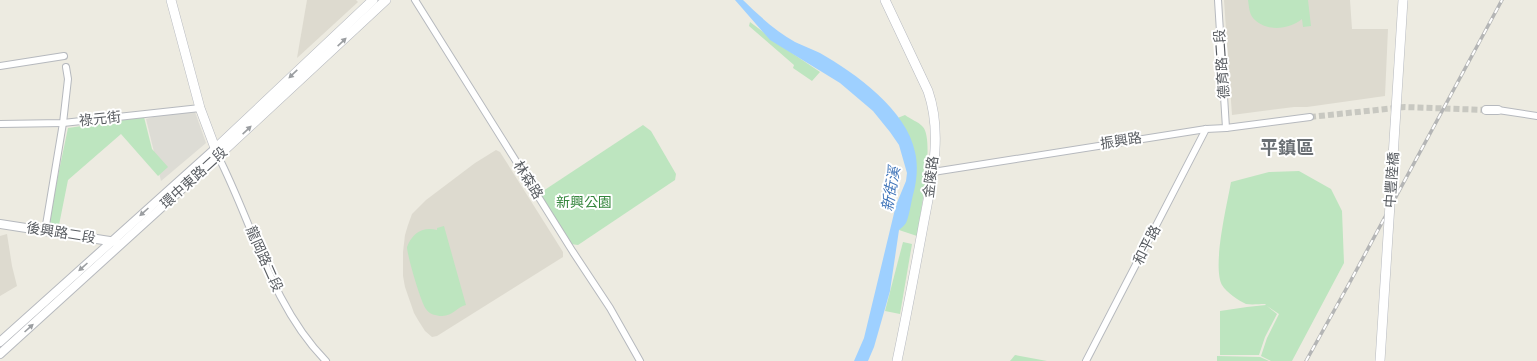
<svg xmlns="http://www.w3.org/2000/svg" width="1537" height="361" font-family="Karla,'Noto Sans TC',sans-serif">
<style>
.industrial{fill:#dddcd5}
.education{fill:#dddacf}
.green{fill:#bde5bf}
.water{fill:#9ed0ff}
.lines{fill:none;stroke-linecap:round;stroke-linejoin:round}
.minor-tunnel{stroke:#c8c8c1;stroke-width:6;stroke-dasharray:6 3;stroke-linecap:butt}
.minor-casing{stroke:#b6b9be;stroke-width:8}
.tertiary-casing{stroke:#b6b9be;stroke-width:10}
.secondary-casing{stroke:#b7bac0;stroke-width:10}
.minor{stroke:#fff;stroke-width:6}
.tertiary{stroke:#fff;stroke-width:8}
.secondary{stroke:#fff;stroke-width:9}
.rail-casing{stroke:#b4b5b5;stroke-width:3.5}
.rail{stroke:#fff;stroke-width:2;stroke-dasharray:6;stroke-linecap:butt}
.secondary-bridge-casing{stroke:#b7bac0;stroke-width:10;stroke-linecap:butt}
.secondary-bridge{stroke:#fff;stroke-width:9}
.oneway{fill:#9b9ea1}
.labels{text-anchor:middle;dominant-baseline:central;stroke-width:4;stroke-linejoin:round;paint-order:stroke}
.street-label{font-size:14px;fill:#595d62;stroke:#fff}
.park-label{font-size:14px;fill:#35863d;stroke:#fff}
.water-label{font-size:15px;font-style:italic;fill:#3f74b9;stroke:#fff}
.district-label{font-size:18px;font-weight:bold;fill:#6a6f74;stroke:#fff}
</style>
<rect width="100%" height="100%" fill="#edebe1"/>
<polygon class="industrial" points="194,109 206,143 161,181 146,119 160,115"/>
<g class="education">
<polygon points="307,0 356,0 358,2 297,58"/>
<polygon points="1224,0 1350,0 1352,29 1388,29 1385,96 1307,107 1294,107 1232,115"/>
<polygon points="496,150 500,152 563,252 563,257 437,336 432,337 425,331 418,320 414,313 405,287 403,276 403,252 405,235 408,225 412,214 426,200 475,163"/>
<polygon points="7,234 12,266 17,286 0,296 0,236"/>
</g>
<g class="green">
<path d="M1248,0H1308L1311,26L1303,27L1302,19C1289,30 1265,32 1253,18C1249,13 1249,6 1248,0Z"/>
<polygon points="750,22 783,47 820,72 812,81 793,68 794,65 749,26"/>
<path d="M905,115C910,119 919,122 923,127C935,141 920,217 917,236L899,230L912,185L895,119Z"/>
<polygon points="144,117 152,149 168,167 158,176 121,134 68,180 58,230 47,228 68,128"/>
<polygon points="643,125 651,131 676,174 675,180 578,245 571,244 542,197 543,191"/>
<path d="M1299,171L1331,189L1342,211L1344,263L1292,361H1271L1261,356L1267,338L1279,314L1267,306L1277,314L1265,337L1259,355H1220V311L1247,307L1266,305L1265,304C1259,304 1252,305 1246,304C1239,301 1226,292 1222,285C1212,266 1227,205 1231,182L1269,172Z"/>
<path d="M444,226L466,305C457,307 453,316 442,316C436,316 429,314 426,309C421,303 407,255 407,247C412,233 423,226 437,230V228Z"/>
<polygon points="903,242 912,244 900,314 885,311"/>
<polygon points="1015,355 1047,361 1010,361"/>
<polygon points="1217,356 1260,357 1269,361 1217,361"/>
</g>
<path class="water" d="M735,0H743C759,16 776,31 795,42C803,46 812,49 820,53C855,73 907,110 915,152C918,164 917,179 914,191C911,201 910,214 906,223C904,226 901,228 899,230L890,291L874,347L868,361H854L864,338L896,205L906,181L907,173L899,145L890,132L873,111L840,83L770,40Z"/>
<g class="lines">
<polyline class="minor-tunnel" points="1310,117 1405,107 1486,110"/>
<defs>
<g id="minor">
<polyline points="415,0 573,252 610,308 640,361"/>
<polyline points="1218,0 1226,128"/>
<polyline points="0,66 64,56"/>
<polyline points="1498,110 1537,116"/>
<polyline points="0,124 63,123 200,108"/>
<path d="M218,156C253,224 271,305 326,361"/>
<polyline points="933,172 1206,129 1226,128 1310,117"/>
<polyline points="45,231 63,123 68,79 66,67"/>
<polyline points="1086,361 1206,129"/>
</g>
<g id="tertiary">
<polyline points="1486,110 1498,110"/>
<polyline points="0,224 116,242"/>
<polyline points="0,342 215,149"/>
<polyline points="0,354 218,156"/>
</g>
<g id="secondary">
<polyline points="171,0 200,108 218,156 386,0"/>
<path d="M885,0L928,91C944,137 930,186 922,232C914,275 906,318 897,361"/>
<polyline points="215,149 373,0"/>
</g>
</defs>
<use href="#minor" class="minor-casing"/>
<use href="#tertiary" class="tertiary-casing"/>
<use href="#secondary" class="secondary-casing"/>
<use href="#minor" class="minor"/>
<use href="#tertiary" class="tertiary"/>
<use href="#secondary" class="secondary"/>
<defs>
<polyline id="rail" points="1306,361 1350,282 1502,0"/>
</defs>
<use href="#rail" class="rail-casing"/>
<use href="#rail" class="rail"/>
<defs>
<polyline id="secondary-bridge" points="1380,361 1403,0"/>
</defs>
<use href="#secondary-bridge" class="secondary-bridge-casing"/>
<use href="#secondary-bridge" class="secondary-bridge"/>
</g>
<defs><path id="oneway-solid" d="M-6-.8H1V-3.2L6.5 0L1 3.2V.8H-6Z"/></defs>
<g class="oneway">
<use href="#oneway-solid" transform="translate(342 42) rotate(-43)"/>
<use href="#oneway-solid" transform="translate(293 74) rotate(136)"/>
<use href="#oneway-solid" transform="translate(247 130) rotate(-43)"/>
<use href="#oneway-solid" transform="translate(144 212) rotate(138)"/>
<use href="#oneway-solid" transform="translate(83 267) rotate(138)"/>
<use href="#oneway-solid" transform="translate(29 328) rotate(-42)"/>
</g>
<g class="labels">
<g class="street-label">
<text transform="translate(1222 64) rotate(-94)">德育路二段</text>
<text transform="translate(100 119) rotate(-6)">祿元街</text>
<text transform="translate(1121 141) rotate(-9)">振興路</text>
<text transform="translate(931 177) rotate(-83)">金陵路</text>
<text transform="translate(194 178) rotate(-42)">環中東路二段</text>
<text transform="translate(528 180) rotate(58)">林森路</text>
<text transform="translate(1392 180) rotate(-86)">中豐陸橋</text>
<text transform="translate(61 233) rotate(9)">後興路二段</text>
<text transform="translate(1147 245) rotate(-63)">和平路</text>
<text transform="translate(264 259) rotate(66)">龍岡路二段</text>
</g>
<g class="park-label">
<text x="584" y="202">新興公園</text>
</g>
<g class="water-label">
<text transform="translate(891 189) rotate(-80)">新街溪</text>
</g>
<g class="district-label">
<text x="1287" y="148">平鎮區</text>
</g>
</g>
</svg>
